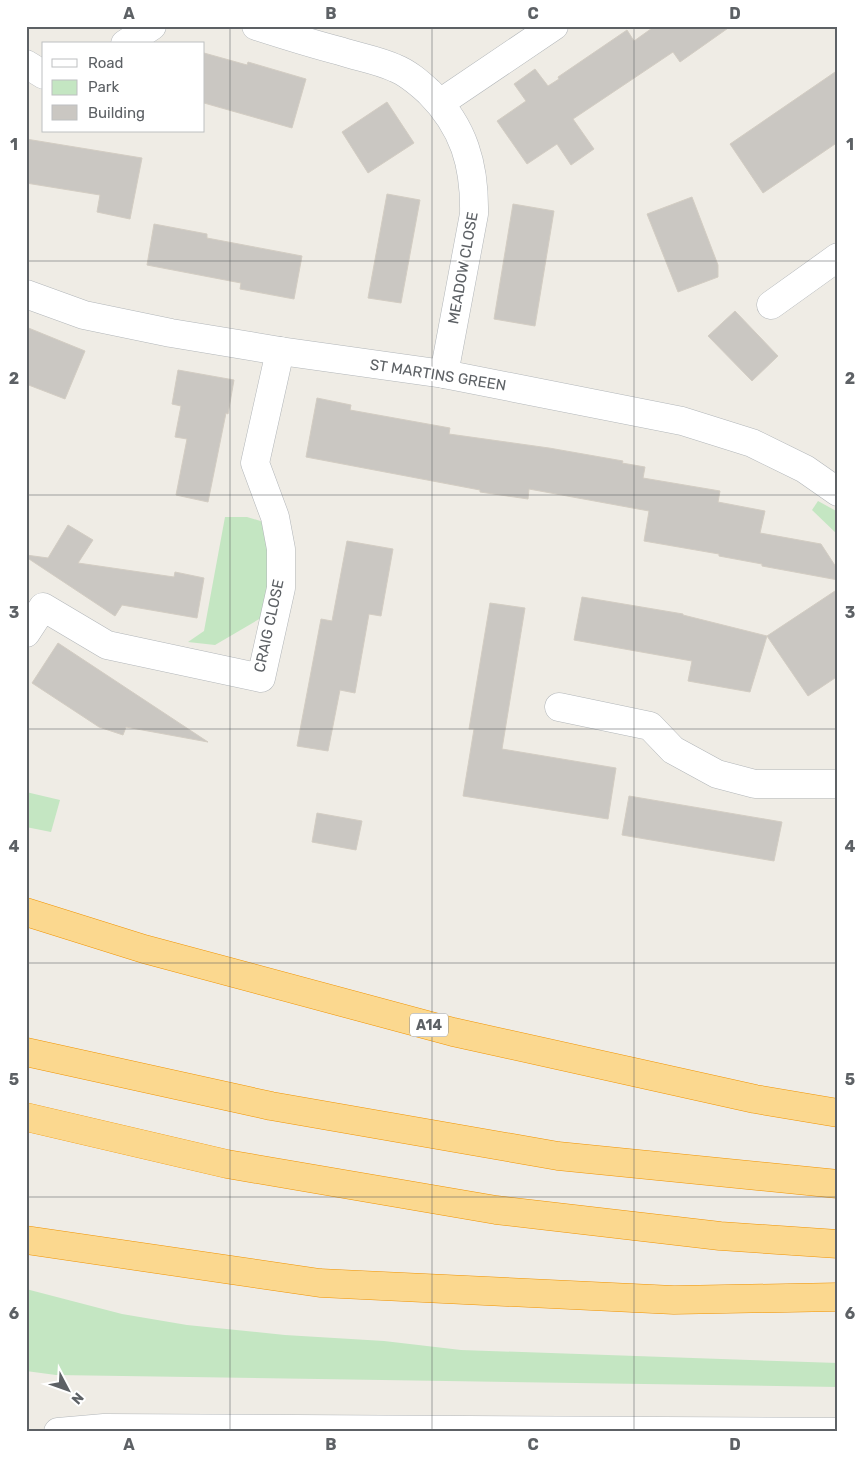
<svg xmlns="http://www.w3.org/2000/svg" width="864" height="1458" font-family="Rubik,sans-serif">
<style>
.green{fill:#c4e6c2}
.building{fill:#cac7c2;stroke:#d3cdc3}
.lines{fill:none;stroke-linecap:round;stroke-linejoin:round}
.minor-casing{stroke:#b2b6b9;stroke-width:29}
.highway-casing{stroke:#f09403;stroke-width:29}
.minor{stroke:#fff;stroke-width:28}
.highway{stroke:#fbd88f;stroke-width:28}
.grid{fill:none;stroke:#5d6165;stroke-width:1;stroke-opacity:0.55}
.labels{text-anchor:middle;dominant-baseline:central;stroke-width:4;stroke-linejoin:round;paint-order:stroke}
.shield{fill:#fff;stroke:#8e9093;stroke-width:1}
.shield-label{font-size:14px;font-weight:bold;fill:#5d6165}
.street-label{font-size:15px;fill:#5d6165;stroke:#fff}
.neatline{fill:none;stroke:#5d6165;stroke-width:2}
.grid-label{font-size:16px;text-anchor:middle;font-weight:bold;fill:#5d6165}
</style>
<rect width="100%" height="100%" fill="#efece5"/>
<g class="green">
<polygon points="818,501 838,512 838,535 812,510"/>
<polygon points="225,517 247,517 267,523 273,574 261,618 215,645 188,642 204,631"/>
<polygon points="26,792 60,800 51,832 26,827"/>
<polygon points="26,1289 122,1314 187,1325 285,1335 384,1341 461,1350 838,1363 838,1387 56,1375 26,1371"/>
</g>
<g class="building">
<polygon points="655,26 731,26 680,62 673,52 573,119 594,149 571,165 557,144 527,164 497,121 526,101 514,84 535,69 548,86 559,79 558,77 627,30 634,41"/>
<polygon points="204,53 247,65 248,62 306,79 292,128 204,103"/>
<polygon points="838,70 838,142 763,193 730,144"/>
<polygon points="387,102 414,143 368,173 342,132"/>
<polygon points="26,139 142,158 130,219 97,212 100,195 26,183"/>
<polygon points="387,194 420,200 401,303 368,298"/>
<polygon points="692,197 718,265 718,277 678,292 647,214"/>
<polygon points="513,204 554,211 535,326 494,319"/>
<polygon points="154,224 207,234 207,238 302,256 294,299 240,289 241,283 147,265"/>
<polygon points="735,311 778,356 752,381 708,336"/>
<polygon points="26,327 85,351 65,399 26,384"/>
<polygon points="178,370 234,380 228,414 226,413 208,502 176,495 187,439 175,437 181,406 172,404"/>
<polygon points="317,398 351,405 350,410 450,428 449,434 549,448 623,461 622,463 645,467 643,478 720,491 718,502 765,511 760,533 821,544 838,570 838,580 762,566 762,564 719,556 719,554 644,541 649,511 529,489 528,499 480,492 480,490 306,457"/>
<polygon points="68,525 93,540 78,563 174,577 175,572 204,578 197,618 122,605 115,616 26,557 26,555 48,558"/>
<polygon points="347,541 393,549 381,616 369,614 355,693 340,690 328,751 297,746 321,619 332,621"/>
<polygon points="838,589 838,676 808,696 767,636"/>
<polygon points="582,597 683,614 683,615 767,636 750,692 688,681 692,661 574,640"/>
<polygon points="490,603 525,608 502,749 616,768 608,819 463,796 474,729 469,729"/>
<polygon points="58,643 208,742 126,727 123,735 99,727 32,683"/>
<polygon points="629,796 782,822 774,861 622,835"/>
<polygon points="317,813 362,821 356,850 312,842"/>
</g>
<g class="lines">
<defs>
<g id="minor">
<path d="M256,26C284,35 312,44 340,51C358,57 378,60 395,68C408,73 419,83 429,92C464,127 475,165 474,214L444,374"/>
<polyline points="125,44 152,26"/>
<polyline points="26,64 44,75"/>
<polyline points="440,103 554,26"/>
<polyline points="26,294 84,315 171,333 280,351 444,374 682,421 752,443 805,469 838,492"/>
<polyline points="771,305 838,257"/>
<polyline points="26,633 43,607 107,645 261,678 281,588 281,549 275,517 255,463 280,351"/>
<polyline points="559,707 650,726 673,750 717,774 755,784 838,784"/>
<polyline points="58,1432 104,1428 838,1432"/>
</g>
<g id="highway">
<polyline points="26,912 144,949 453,1032 755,1099 838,1113"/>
<polyline points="26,1052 271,1106 558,1156 838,1184"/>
<polyline points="26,1117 227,1164 496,1210 720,1236 838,1244"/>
<polyline points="26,1240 320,1283 674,1300 838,1297"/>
</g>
</defs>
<use href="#minor" class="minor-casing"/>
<use href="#highway" class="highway-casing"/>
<use href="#minor" class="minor"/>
<use href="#highway" class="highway"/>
</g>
<path class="grid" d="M230,26V1432M432,26V1432M634,26V1432M26,261H838M26,495H838M26,729H838M26,963H838M26,1197H838"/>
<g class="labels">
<rect class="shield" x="410" y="1013.5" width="38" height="23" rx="4"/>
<g class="shield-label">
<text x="429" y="1025">A14</text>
</g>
<g class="street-label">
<text transform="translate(463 268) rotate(-80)">MEADOW CLOSE</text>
<text transform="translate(438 375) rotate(9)">ST MARTINS GREEN</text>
<text transform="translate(269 626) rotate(-78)">CRAIG CLOSE</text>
</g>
</g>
<rect width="864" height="1458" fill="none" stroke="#ffffff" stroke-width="55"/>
<rect x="42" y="42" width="162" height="90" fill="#ffffff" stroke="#bec0c1"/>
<rect x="52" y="59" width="25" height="8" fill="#ffffff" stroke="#bec0c1"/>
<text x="88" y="68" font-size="15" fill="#5d6165">Road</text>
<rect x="52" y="80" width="25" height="15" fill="#c4e6c2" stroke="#bec0c1"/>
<text x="88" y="92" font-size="15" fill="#5d6165">Park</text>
<rect x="52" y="105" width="25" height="15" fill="#cac7c2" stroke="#bec0c1"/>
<text x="88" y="118" font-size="15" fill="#5d6165">Building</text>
<g transform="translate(68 1390) rotate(131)" stroke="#ffffff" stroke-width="4" paint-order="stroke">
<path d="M0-4L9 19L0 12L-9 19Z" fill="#5d6165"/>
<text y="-8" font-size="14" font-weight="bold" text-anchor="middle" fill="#5d6165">N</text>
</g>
<rect x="28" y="28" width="808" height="1402" class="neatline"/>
<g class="grid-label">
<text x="129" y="19">A</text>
<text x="331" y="19">B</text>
<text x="533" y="19">C</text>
<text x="735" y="19">D</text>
<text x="14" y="150">1</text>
<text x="850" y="150">1</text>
<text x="14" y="384">2</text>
<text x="850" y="384">2</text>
<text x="14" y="618">3</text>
<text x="850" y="618">3</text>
<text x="14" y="852">4</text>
<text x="850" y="852">4</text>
<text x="14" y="1085">5</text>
<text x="850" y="1085">5</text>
<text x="14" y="1319">6</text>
<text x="850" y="1319">6</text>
<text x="129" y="1450">A</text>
<text x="331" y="1450">B</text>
<text x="533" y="1450">C</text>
<text x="735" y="1450">D</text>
</g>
</svg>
